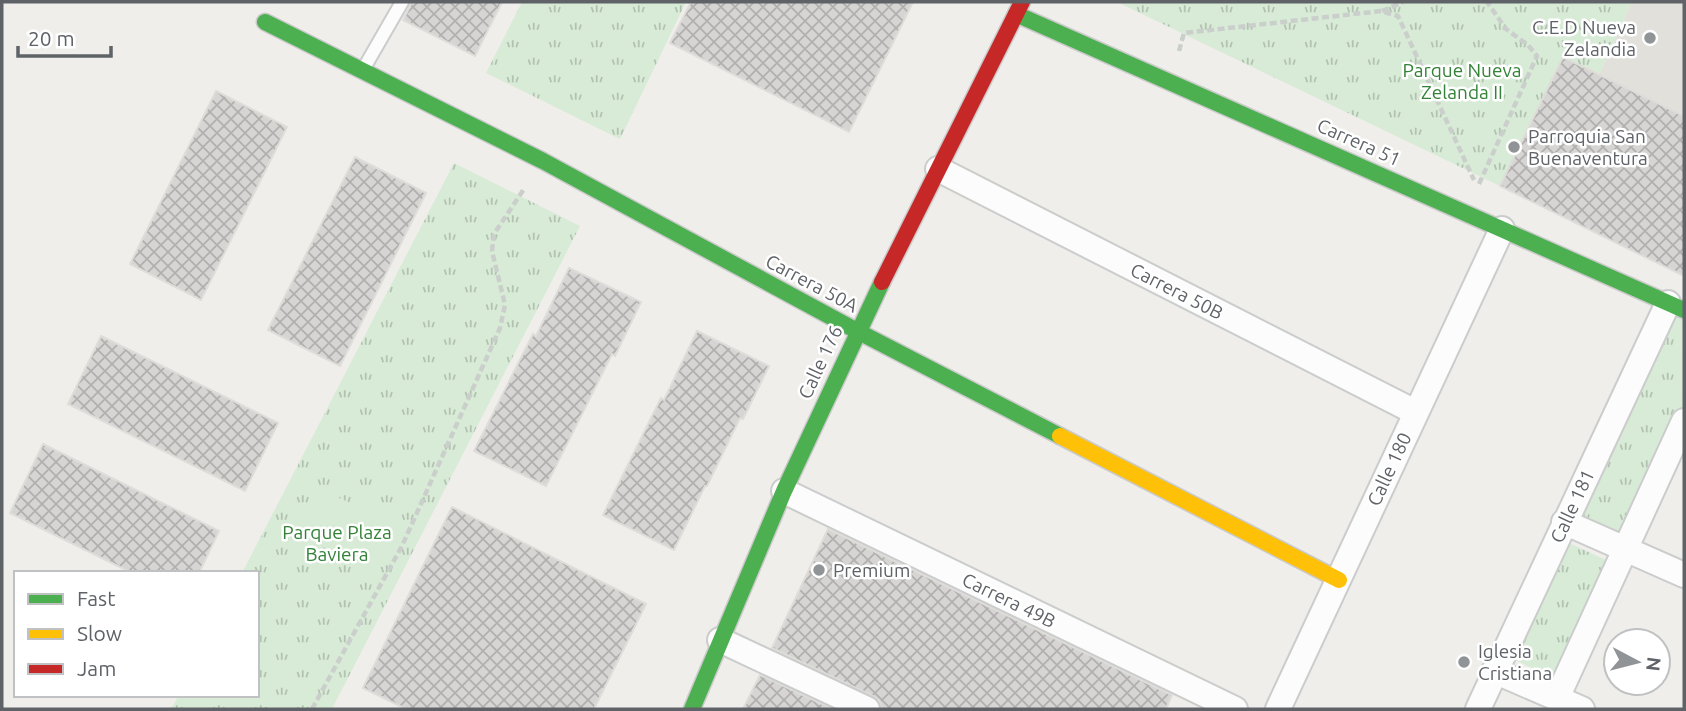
<svg xmlns="http://www.w3.org/2000/svg" width="1686" height="711" font-family="Ubuntu,sans-serif">
<style>
.education{fill:#e2e0da}
.grass{fill:url(#grass-tufts)}
.garden{fill:#d8ebd6}
.building{fill:url(#building-cross-hatch);stroke:#deddd9;stroke-width:2}
.lines{fill:none;stroke-linecap:round;stroke-linejoin:round}
.lane-casing{stroke:#cbcccc;stroke-width:16}
.street-casing{stroke:#cbcccc;stroke-width:28}
.fast-casing{stroke:#cacacb;stroke-width:19}
.slow-casing{stroke:#cacacb;stroke-width:19}
.jam-casing{stroke:#cacacb;stroke-width:19}
.path{stroke:#cacfcc;stroke-width:4.5;stroke-dasharray:7 3.5;stroke-linecap:butt}
.lane{stroke:#fdfcfc;stroke-width:12}
.street{stroke:#fdfcfc;stroke-width:24}
.fast{stroke:#4caf50;stroke-width:16}
.slow{stroke:#ffc107;stroke-width:16}
.jam{stroke:#c62828;stroke-width:16}
.poi-dot{fill:#919496;stroke:#fff;stroke-width:2.5}
.labels{text-anchor:middle;dominant-baseline:central;stroke-width:5;stroke-linejoin:round;paint-order:stroke}
.poi-label{font-size:19px;fill:#5f6368;stroke:#fff;text-anchor:start}
.park-label{font-size:19px;fill:#348238;stroke:#fff}
.street-label{font-size:19px;fill:#5f6368;stroke:#fff}
</style>
<defs>
<pattern id="grass-tufts" width="24" height="20" patternUnits="userSpaceOnUse" patternTransform="scale(1.75)"><rect width="24" height="20" fill="#d8ebd6"/><path d="M3 7l-1-3M5 7V3M7 7l1-3M15 17l-1-3M17 17v-4M19 17l1-3" fill="none" stroke="#b2c2b1"/></pattern>
<pattern id="building-cross-hatch" width="8" height="8" patternUnits="userSpaceOnUse" patternTransform="scale(1.75)"><rect width="8" height="8" fill="#d6d5d3"/><path d="M0 0l8 8M0 8l8-8" fill="none" stroke="#b1b0af"/></pattern>
</defs>
<rect width="100%" height="100%" fill="#efeeea"/>
<polygon class="education" points="1632,2 1684,2 1684,116 1599,75"/>
<g class="grass">
<polygon points="522,2 686,2 620,139 486,73"/>
<polygon points="1117,2 1632,2 1599,75 1563,57 1500,186"/>
<polygon points="454,163 580,226 332,709 171,709 179,695 257,695 257,573 242,573"/>
<polygon points="1674,313 1684,318 1684,404 1624,536 1581,516"/>
<polygon points="1569,543 1606,560 1552,677 1515,660"/>
</g>
<polygon class="garden" points="316,487 391,522 373,561 298,526"/>
<g class="building">
<polygon points="412,2 502,2 475,56 403,20"/>
<polygon points="691,2 913,2 849,132 670,43"/>
<polygon points="1563,57 1684,116 1684,276 1500,186"/>
<polygon points="216,91 287,127 201,300 130,264"/>
<polygon points="355,157 426,193 340,366 268,330"/>
<polygon points="569,268 641,302 615,356 612,354 546,486 474,451 533,334 536,336"/>
<polygon points="697,331 769,366 743,419 740,418 707,486 705,486 674,550 603,515 661,398 664,400"/>
<polygon points="101,336 278,423 245,491 68,404"/>
<polygon points="43,444 219,531 199,573 132,573 10,513"/>
<polygon points="452,507 646,604 594,709 406,709 363,688"/>
<polygon points="828,529 1172,695 1166,709 882,709 880,701 873,696 772,648"/>
<polygon points="760,675 833,709 743,709"/>
</g>
<g class="lines">
<defs>
<polyline id="lane" points="364,68 402,2"/>
<g id="street">
<polyline points="938,169 1415,412"/>
<polyline points="784,491 1235,709"/>
<polyline points="1564,522 1684,575"/>
<polyline points="720,640 867,709"/>
<polyline points="1494,671 1582,709"/>
<polyline points="1557,698 1684,421"/>
<polyline points="1278,709 1502,229"/>
<polyline points="1478,709 1668,303"/>
</g>
<g id="fast">
<polyline points="1016,14 1684,310"/>
<polyline points="265,22 543,161 857,331 1060,436"/>
<polyline points="692,709 784,491 882,282"/>
</g>
<polyline id="slow" points="1060,436 1339,580"/>
<polyline id="jam" points="882,282 1022,2"/>
</defs>
<use href="#lane" class="lane-casing"/>
<use href="#street" class="street-casing"/>
<use href="#fast" class="fast-casing"/>
<use href="#slow" class="slow-casing"/>
<use href="#jam" class="jam-casing"/>
<g class="path">
<polyline points="1382,11 1403,2"/>
<polyline points="1179,51 1184,33 1381,11 1398,16 1474,180"/>
<polyline points="1479,184 1537,56 1528,45 1506,29 1487,2"/>
<polyline points="312,709 402,546 500,328 505,305 492,251 494,234 524,189"/>
</g>
<use href="#lane" class="lane"/>
<use href="#street" class="street"/>
<use href="#fast" class="fast"/>
<use href="#slow" class="slow"/>
<use href="#jam" class="jam"/>
</g>
<g class="poi-dot">
<circle cx="1650" cy="38" r="7"/>
<circle cx="1514" cy="147" r="7"/>
<circle cx="819" cy="570" r="7"/>
<circle cx="1464" cy="662" r="7"/>
</g>
<g class="labels">
<g class="poi-label">
<text x="1636" y="27" text-anchor="end">C.E.D Nueva<tspan x="1636" dy="22">Zelandia</tspan></text>
<text x="1528" y="136">Parroquia San<tspan x="1528" dy="22">Buenaventura</tspan></text>
<text x="833" y="570">Premium</text>
<text x="1478" y="651">Iglesia<tspan x="1478" dy="22">Cristiana</tspan></text>
</g>
<g class="park-label">
<text x="1462" y="70">Parque Nueva<tspan x="1462" dy="22">Zelanda II</tspan></text>
<text x="337" y="532">Parque Plaza<tspan x="337" dy="22">Baviera</tspan></text>
</g>
<g class="street-label">
<text transform="translate(1359 142) rotate(24)">Carrera 51</text>
<text transform="translate(812 283) rotate(28)">Carrera 50A</text>
<text transform="translate(1177 291) rotate(27)">Carrera 50B</text>
<text transform="translate(820 362) rotate(-65)">Calle 176</text>
<text transform="translate(1389 469) rotate(-65)">Calle 180</text>
<text transform="translate(1572 506) rotate(-65)">Calle 181</text>
<text transform="translate(1009 600) rotate(26)">Carrera 49B</text>
</g>
</g>
<rect width="1686" height="711" fill="none" stroke="#5f6368" stroke-width="7"/>
<rect x="14" y="571" width="245" height="126" fill="#ffffff" stroke="#bfc1c3" stroke-width="2"/>
<rect x="28" y="594" width="35" height="10" fill="#4caf50" stroke="#bfc1c3" stroke-width="2"/>
<text x="77" y="606" font-size="21" fill="#5f6368">Fast</text>
<rect x="28" y="629" width="35" height="10" fill="#ffc107" stroke="#bfc1c3" stroke-width="2"/>
<text x="77" y="641" font-size="21" fill="#5f6368">Slow</text>
<rect x="28" y="664" width="35" height="10" fill="#c62828" stroke="#bfc1c3" stroke-width="2"/>
<text x="77" y="676" font-size="21" fill="#5f6368">Jam</text>
<g transform="translate(1637 662) rotate(97)"><circle r="33" fill="#ffffff" stroke="#bfc1c3" stroke-width="2"/>
<path d="M0-5L12 26L0 18L-12 26Z" fill="#919496"/>
<text y="-10" font-size="19" font-weight="bold" text-anchor="middle" fill="#5f6368">N</text>
</g>
<path d="M18 46v10h93v-10" fill="none" stroke="#5f6368" stroke-width="3.5"/>
<text x="28" y="46" font-size="21" fill="#5f6368" stroke="#ffffff" stroke-width="5" paint-order="stroke">20 m</text>
</svg>
